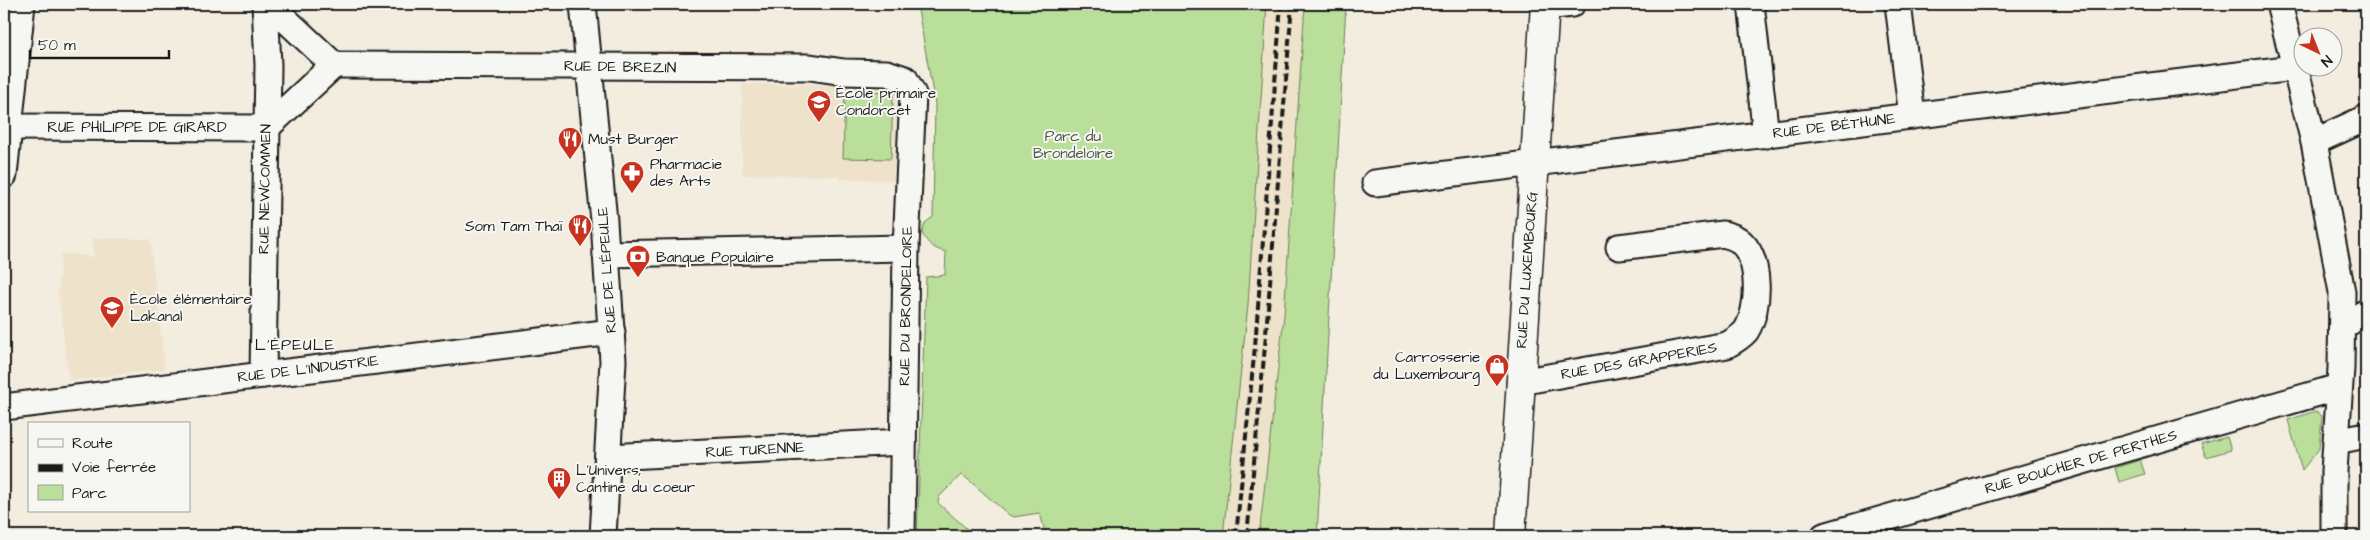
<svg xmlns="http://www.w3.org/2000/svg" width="2370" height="540" font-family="'Architects Daughter',sans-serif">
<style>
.built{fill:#efe2cb}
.green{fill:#badf9a;stroke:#6b7e5b}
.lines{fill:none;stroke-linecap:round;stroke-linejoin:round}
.minor-casing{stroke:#1c1c1c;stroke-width:29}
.major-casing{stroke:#1c1c1c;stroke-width:31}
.minor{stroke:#f6f6f2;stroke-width:25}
.major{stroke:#f6f6f2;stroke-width:28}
.rail{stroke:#1c1c1c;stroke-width:4;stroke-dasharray:8 4;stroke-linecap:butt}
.labels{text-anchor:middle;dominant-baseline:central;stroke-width:4;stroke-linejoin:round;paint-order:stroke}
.street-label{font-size:15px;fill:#1c1c1c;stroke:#f6f6f2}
.poi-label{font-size:15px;fill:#1c1c1c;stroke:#f6f6f2;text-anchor:start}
.park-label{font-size:15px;fill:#4b5642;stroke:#f6f6f2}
.neighbourhood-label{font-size:16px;letter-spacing:1px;fill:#1c1c1c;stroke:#f6f6f2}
</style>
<rect width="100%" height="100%" fill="#f3ede0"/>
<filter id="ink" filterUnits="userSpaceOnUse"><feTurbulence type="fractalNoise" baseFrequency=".02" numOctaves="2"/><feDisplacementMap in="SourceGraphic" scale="10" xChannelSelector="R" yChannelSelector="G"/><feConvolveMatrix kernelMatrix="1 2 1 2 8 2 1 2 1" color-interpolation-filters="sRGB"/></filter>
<g filter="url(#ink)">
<g class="built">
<polygon points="1267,4 1305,4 1284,315 1259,536 1223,536 1248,305"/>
<polygon points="742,84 891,85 897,92 895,180 838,179 838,176 742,175"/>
<polygon points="92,238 150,239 165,369 69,381 58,289 61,253 94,257"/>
</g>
<g class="green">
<path d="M917,4H1267L1248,305L1223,536H1046L1040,513L1013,517L1009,515L964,476L961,475L939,497L938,503L975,536H917L926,277L945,275L946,252C934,249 928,245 922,233L925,223L933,217L935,104Z"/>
<polygon points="1305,4 1346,4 1317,536 1259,536 1284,315"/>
<polygon points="845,91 893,92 891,159 843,158"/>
<polygon points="2316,411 2322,416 2319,449 2302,470 2288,420"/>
<polygon points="2227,437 2231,450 2206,457 2201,444"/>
<polygon points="2140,460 2145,474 2119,482 2115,468"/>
</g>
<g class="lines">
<defs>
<g id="minor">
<polyline points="269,4 334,65"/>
<polyline points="583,4 604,221 613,361 603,536"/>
<polyline points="1751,4 1766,135"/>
<polyline points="1898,4 1912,116"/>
<polyline points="2279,4 2314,142 2342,292 2341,368 2334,471 2334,536"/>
<polyline points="1545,7 1572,4"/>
<polyline points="334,65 810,67 844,72 887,73 905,79 913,94 906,248 902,536"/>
<polyline points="9,127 266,128 334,65"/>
<polyline points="2314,142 2366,118"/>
<polyline points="4,175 22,4"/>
<polyline points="1375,183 2294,68"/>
<polyline points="606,254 906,248"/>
<polyline points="2342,327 2366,312"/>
<polyline points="263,375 268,65 265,4"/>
<path d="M1520,382L1727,345C1734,341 1741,337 1746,331C1760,309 1761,261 1741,242C1736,237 1730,236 1723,234L1619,247"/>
<polyline points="4,407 612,332"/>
<polyline points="2336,441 2366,435"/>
<polyline points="608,457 903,442"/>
<polyline points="1824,536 2339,387"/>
</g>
<polyline id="major" points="1511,536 1545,4"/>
</defs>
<use href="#minor" class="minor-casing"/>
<use href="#major" class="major-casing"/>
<use href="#minor" class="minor"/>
<use href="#major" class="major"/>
<g class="rail">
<polyline points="1236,536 1255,346 1281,4"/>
<polyline points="1247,536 1265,346 1292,4"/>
</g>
</g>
</g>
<defs>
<symbol id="school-pin" viewBox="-11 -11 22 30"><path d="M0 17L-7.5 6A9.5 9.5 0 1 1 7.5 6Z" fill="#c8321e" stroke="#f6f6f2"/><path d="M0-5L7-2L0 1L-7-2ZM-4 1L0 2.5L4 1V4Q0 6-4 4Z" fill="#fff"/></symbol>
<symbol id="restaurant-pin" viewBox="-11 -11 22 30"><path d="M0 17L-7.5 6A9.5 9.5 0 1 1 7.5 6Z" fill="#c8321e" stroke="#f6f6f2"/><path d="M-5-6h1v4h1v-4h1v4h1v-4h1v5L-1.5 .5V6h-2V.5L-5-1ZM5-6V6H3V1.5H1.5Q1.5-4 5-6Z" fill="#fff"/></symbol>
<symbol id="pharmacy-pin" viewBox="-11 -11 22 30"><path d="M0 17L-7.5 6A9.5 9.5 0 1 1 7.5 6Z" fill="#c8321e" stroke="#f6f6f2"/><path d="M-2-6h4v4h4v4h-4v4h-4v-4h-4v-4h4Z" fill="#fff"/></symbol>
<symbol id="bank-pin" viewBox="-11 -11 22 30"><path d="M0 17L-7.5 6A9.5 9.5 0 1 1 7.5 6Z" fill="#c8321e" stroke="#f6f6f2"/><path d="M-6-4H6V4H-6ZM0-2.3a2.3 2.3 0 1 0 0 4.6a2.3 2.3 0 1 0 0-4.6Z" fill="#fff"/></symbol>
<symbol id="shop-pin" viewBox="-11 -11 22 30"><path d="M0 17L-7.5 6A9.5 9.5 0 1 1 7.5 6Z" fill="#c8321e" stroke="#f6f6f2"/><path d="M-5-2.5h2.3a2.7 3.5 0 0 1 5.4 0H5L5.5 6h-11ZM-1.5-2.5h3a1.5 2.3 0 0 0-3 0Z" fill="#fff"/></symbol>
<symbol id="building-pin" viewBox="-11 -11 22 30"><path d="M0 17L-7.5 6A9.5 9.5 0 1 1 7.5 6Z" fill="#c8321e" stroke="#f6f6f2"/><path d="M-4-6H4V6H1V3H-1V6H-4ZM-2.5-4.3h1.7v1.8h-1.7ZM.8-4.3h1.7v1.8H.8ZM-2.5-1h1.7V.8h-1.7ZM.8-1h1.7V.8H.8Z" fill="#fff"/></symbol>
</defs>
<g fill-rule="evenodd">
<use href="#school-pin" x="805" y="88" width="28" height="38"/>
<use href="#restaurant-pin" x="556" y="125" width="28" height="38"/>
<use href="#pharmacy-pin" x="618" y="159" width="28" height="38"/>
<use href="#restaurant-pin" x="566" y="212" width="28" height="38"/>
<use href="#bank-pin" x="624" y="243" width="28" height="38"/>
<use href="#school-pin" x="98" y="294" width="28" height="38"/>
<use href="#shop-pin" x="1483" y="352" width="28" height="38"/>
<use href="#building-pin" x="545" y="465" width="28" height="38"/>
</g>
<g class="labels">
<g class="street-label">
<text transform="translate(620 67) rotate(1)">RUE DE BREZIN</text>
<text transform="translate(1834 126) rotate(-7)">RUE DE BÉTHUNE</text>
<text x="137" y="127">RUE PHILIPPE DE GIRARD</text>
<text transform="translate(265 189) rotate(-89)">RUE NEWCOMMEN</text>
<text transform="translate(607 270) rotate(-94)">RUE DE L'ÉPEULE</text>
<text transform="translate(1527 270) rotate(-86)">RUE DU LUXEMBOURG</text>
<text transform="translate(906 306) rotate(-89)">RUE DU BRONDELOIRE</text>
<text transform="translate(1639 361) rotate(-10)">RUE DES GRAPPERIES</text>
<text transform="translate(308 369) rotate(-7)">RUE DE L'INDUSTRIE</text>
<text transform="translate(755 450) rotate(-3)">RUE TURENNE</text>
<text transform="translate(2081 462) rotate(-16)">RUE BOUCHER DE PERTHES</text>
</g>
<g class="poi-label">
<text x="836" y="93">École primaire<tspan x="836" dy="17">Condorcet</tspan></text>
<text x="588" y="139">Must Burger</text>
<text x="650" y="164">Pharmacie<tspan x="650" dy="17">des Arts</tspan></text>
<text x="562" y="226" text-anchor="end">Som Tam Thaï</text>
<text x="656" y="257">Banque Populaire</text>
<text x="130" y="299">École élémentaire<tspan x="130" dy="17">Lakanal</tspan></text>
<text x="1480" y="357" text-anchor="end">Carrosserie<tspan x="1480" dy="17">du Luxembourg</tspan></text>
<text x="576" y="470">L'Univers,<tspan x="576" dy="17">Cantine du coeur</tspan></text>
</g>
<g class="park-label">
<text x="1073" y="136">Parc du<tspan x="1073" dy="17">Brondeloire</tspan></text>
</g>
<g class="neighbourhood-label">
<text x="295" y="345">L'ÉPEULE</text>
</g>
</g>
<rect width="2370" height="540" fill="none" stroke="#f6f6f2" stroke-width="20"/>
<rect x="10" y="10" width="2350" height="520" fill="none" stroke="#1c1c1c" stroke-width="2" filter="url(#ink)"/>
<rect x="28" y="422" width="162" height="90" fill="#f6f6f2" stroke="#9f9f9c"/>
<rect x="38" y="439" width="25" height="8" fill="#f6f6f2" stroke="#9f9f9c"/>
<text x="72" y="448" font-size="15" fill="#1c1c1c">Route</text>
<rect x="38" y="464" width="25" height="8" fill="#1c1c1c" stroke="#9f9f9c"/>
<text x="72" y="472" font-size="15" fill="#1c1c1c">Voie ferrée</text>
<rect x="38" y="485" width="25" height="15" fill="#badf9a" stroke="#9f9f9c"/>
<text x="72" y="498" font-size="15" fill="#1c1c1c">Parc</text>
<g transform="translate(2318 52) rotate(137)"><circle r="24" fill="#f6f6f2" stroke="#9f9f9c"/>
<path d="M0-4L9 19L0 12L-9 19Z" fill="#c8321e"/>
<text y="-8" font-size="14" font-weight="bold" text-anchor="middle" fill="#1c1c1c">N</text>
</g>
<path d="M30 50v8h139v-8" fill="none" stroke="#1c1c1c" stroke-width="2.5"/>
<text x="38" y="50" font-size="15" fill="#1c1c1c" stroke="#f6f6f2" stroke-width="4" paint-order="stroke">50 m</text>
</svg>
